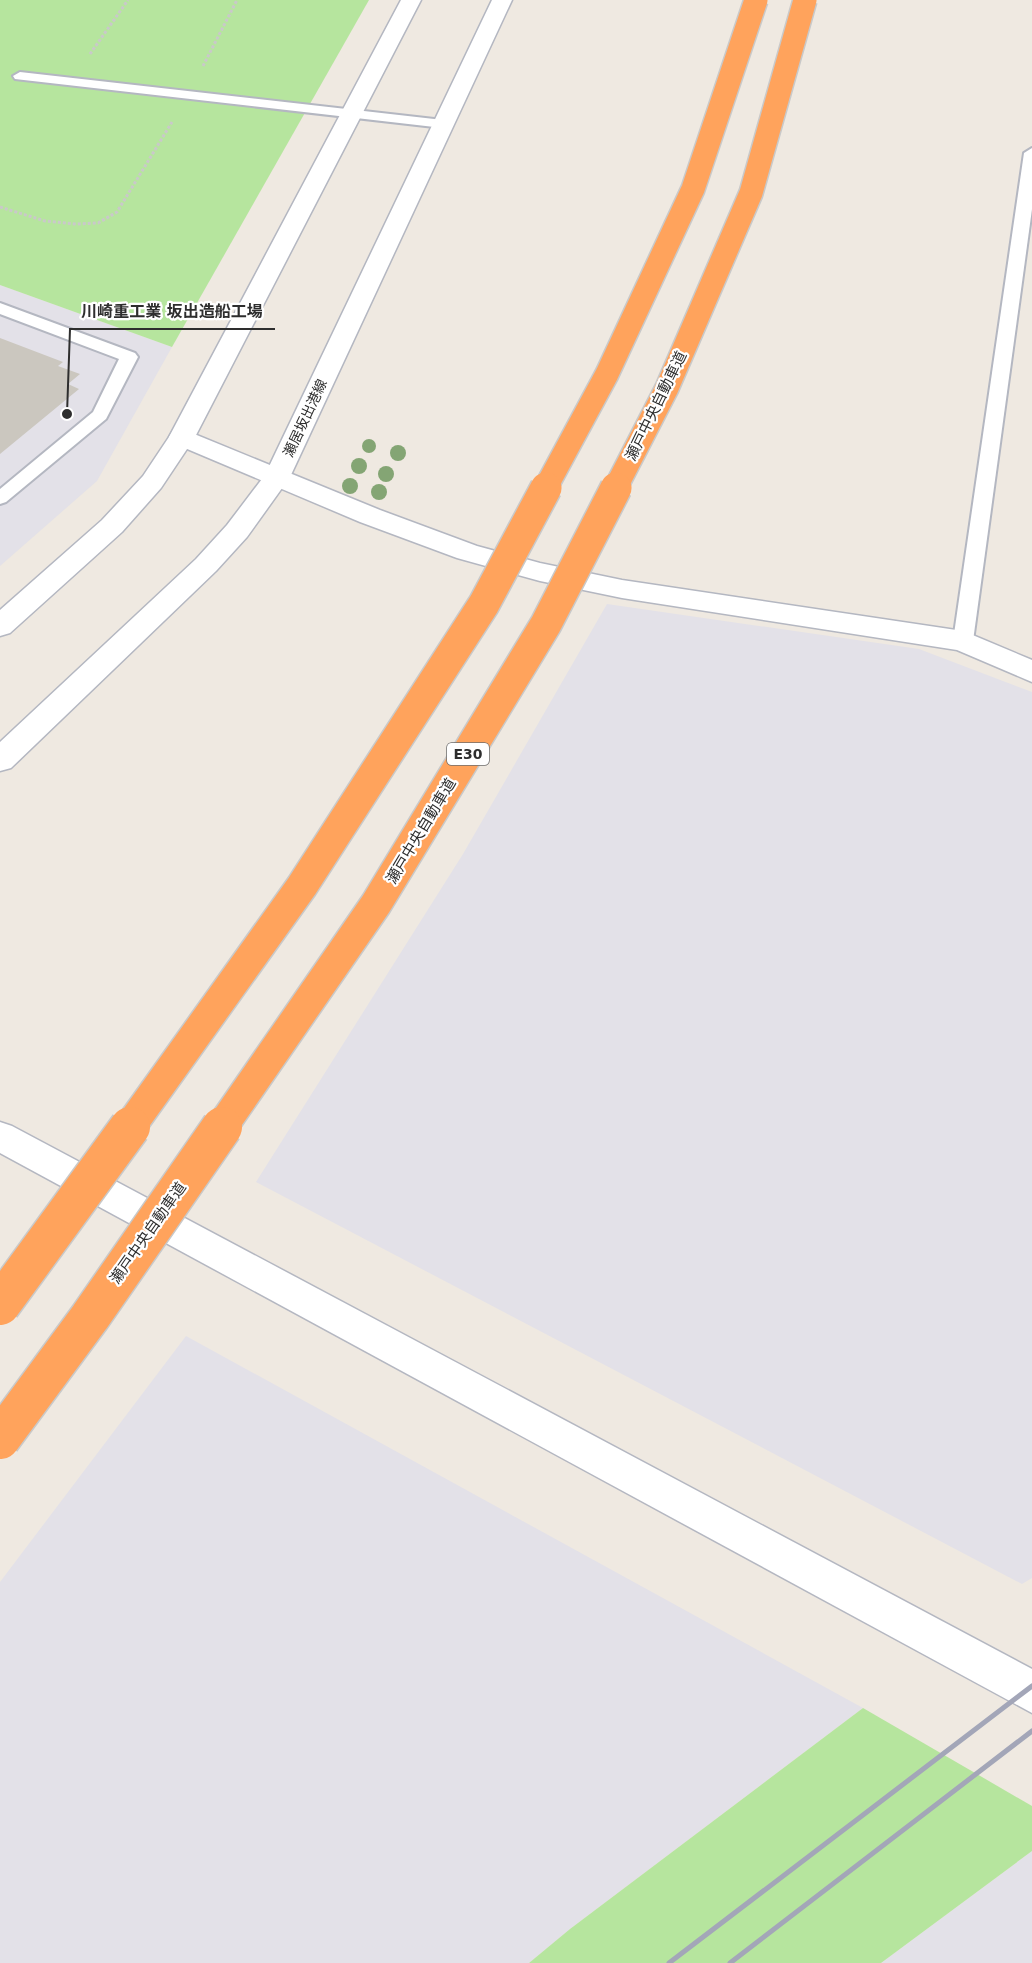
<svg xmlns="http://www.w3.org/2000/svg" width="1032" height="1963" font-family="'DejaVu Sans','Noto Sans JP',sans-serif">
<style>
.industrial{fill:#e3e1e8}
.green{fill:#b6e59e}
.building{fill:#cbc7bf}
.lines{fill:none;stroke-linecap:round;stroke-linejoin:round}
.lane-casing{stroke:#b4b7c1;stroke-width:4}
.street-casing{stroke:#b4b7c1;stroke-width:3}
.secondary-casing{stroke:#b4b7c1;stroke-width:3}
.path{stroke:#c9c9c9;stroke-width:3;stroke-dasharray:3 2;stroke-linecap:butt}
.lane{fill:#fff;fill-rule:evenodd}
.street{fill:#fff;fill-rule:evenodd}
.secondary{fill:#fff;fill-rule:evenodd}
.rail{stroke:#a3a6b8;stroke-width:5}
.highway-bridge-far2-casing{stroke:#c9c9c9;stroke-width:26;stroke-linecap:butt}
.highway-bridge-far1-casing{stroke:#c9c9c9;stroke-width:34;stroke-linecap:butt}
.highway-bridge-casing{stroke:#c9c9c9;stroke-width:43;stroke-linecap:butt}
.highway-bridge-far2{stroke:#ffa35c;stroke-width:23}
.highway-bridge-far1{stroke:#ffa35c;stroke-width:31}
.highway-bridge{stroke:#ffa35c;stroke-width:40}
.tree{fill:#84a574}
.labels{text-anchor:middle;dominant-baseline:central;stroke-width:4.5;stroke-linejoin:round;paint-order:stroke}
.far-street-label{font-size:14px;fill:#2e2e2e;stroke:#fff}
.shield{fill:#fff;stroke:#6d6d6d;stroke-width:1.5}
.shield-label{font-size:14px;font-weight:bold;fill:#2e2e2e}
.street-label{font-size:15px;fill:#2e2e2e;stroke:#fff}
.leader{fill:none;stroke:#2e2e2e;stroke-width:2}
.callout-dot{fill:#2e2e2e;stroke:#fff;stroke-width:2}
.callout-label{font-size:16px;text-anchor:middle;font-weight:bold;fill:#2e2e2e;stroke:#fff;stroke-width:4.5;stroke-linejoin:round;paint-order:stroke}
</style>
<rect width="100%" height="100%" fill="#efe9e1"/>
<g class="industrial">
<polygon points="0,285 172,347 97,481 0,566"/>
<polygon points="607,604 919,649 1032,692 1032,1578 1022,1584 256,1182 463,854"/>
<polygon points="186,1336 863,1708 570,1929 529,1963 0,1963 0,1582"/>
<polygon points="1032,1851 1032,1963 881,1963"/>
</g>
<g class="green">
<polygon points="0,0 369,0 172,347 0,285"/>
<polygon points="863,1708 1032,1806 1032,1851 881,1963 529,1963 570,1929"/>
</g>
<polygon class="building" points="0,338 63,362 58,366 80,374 68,384 79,389 0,454"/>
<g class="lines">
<defs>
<g id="lane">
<polygon points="20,72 443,120 450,124 443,128 15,79 13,76"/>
<polygon points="1032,148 1032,209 973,641 970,646 963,648 956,646 953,641 1024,153"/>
<polygon points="0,303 135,353 138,357 106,419 6,502 0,504 0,489 93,412 119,359 0,314"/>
</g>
<polygon id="street" points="182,429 380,510 477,546 540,563 622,580 963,631 1032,660 1032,682 957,650 622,598 540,581 457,558 360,522 173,443 169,437 173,431"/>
<g id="secondary">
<polygon points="401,0 421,0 195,437 161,488 122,532 10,633 0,636 0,610 102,520 143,476 169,437"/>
<polygon points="492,0 512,0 290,477 247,537 216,571 11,768 0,771 0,742 196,559 227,525 265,475"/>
<polygon points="0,1122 12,1126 1032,1669 1032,1713 0,1153"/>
</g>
</defs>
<use href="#lane" class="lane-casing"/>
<use href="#street" class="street-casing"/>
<use href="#secondary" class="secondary-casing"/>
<g class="path">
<polyline points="90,54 128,0"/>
<polyline points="203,66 237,0"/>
<polyline points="0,207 45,221 76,224 98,223 117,212 172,122"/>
</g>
<use href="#lane" class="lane"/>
<use href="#street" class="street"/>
<use href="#secondary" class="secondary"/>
<g class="rail">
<polyline points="669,1963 1032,1686"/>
<polyline points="730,1963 1032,1731"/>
</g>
<defs>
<g id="highway-bridge-far2">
<polyline points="545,489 607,374 693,189 756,0"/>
<polyline points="615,489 667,388 751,193 805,0"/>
</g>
<g id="highway-bridge-far1">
<polyline points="129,1128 302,886 484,604 546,488"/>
<polyline points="221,1128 376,904 546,624 616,488"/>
</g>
<g id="highway-bridge">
<polyline points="0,1305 130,1127"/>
<polyline points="0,1439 90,1317 222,1127"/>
</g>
</defs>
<use href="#highway-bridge-far2" class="highway-bridge-far2-casing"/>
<use href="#highway-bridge-far1" class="highway-bridge-far1-casing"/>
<use href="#highway-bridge" class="highway-bridge-casing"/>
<use href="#highway-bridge-far2" class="highway-bridge-far2"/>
<use href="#highway-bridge-far1" class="highway-bridge-far1"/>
<use href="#highway-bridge" class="highway-bridge"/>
</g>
<g class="tree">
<circle cx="369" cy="446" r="7"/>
<circle cx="398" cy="453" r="8"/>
<circle cx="359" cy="466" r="8"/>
<circle cx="386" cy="474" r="8"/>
<circle cx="350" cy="486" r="8"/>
<circle cx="379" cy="492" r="8"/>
</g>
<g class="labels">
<g class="far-street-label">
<text transform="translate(305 418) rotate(-65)">瀬居坂出港線</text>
</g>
<rect class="shield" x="447" y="743" width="42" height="22" rx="4.5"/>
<g class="shield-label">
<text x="468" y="754">E30</text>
</g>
<g class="street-label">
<text transform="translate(656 406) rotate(-64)">瀬戸中央自動車道</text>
<text transform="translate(421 831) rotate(-59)">瀬戸中央自動車道</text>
<text transform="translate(148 1233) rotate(-55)">瀬戸中央自動車道</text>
</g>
</g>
<path class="leader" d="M67 414L70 329H275"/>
<circle class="callout-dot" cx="67" cy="414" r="6"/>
<g class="callout-label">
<text x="172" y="317">川崎重工業 坂出造船工場</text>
</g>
</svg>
